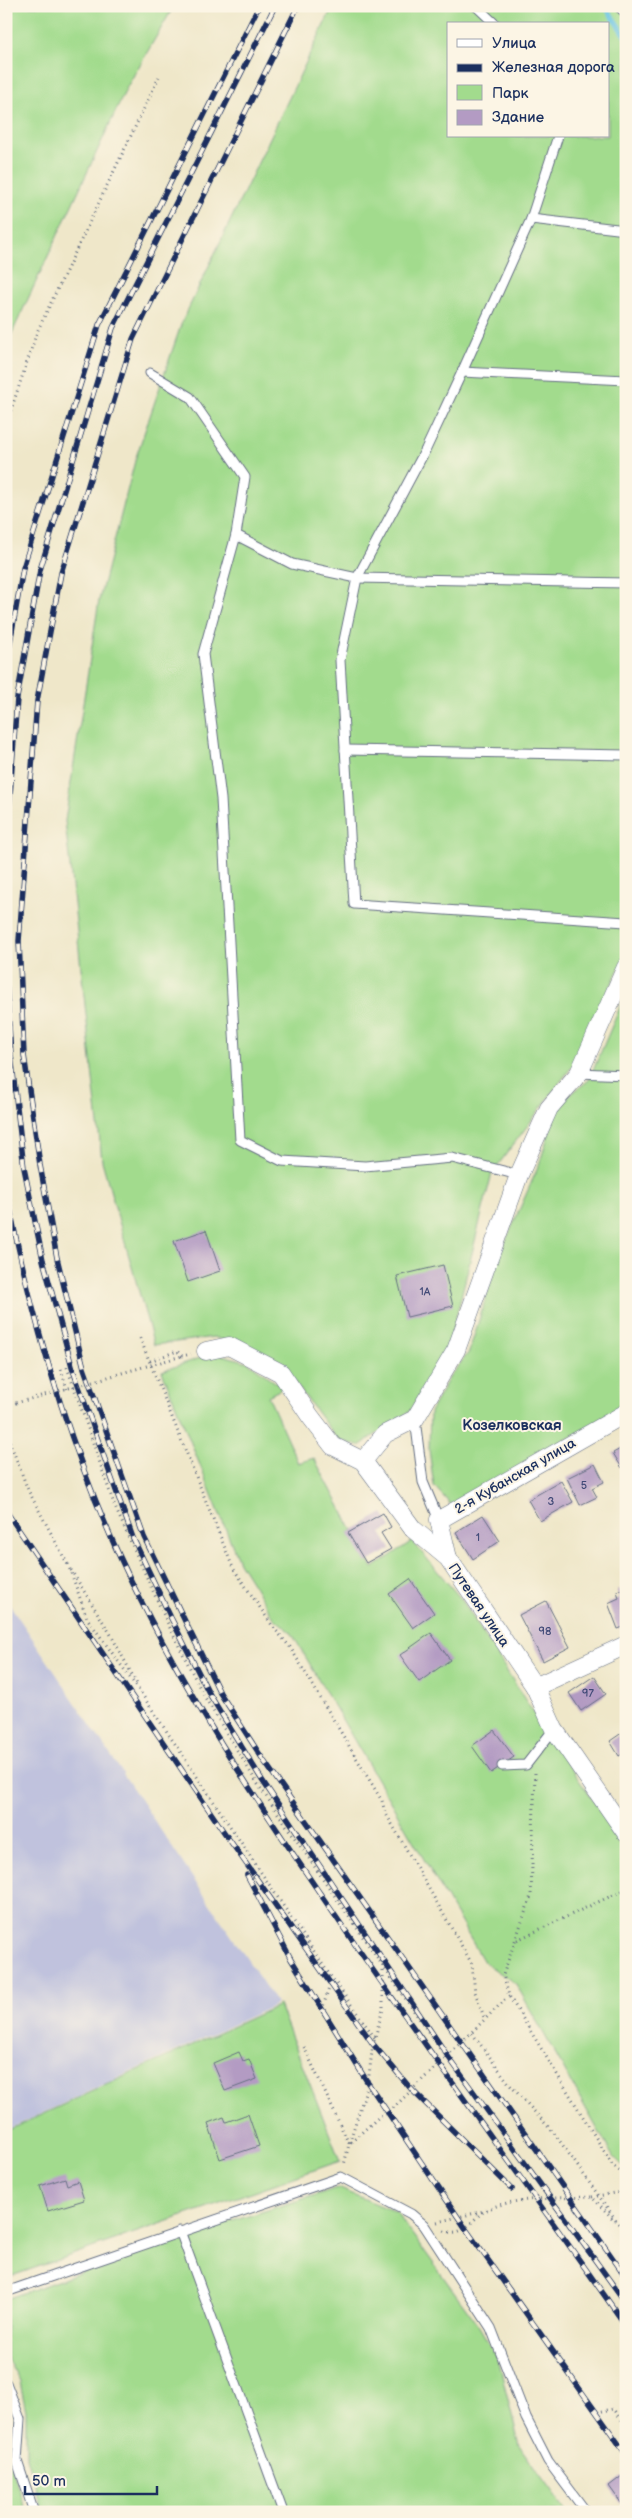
<svg xmlns="http://www.w3.org/2000/svg" width="632" height="2518" font-family="'Balsamiq Sans',sans-serif">
<style>
.industrial{fill:#c0c2dd}
.green{fill:#a2db8d;stroke:#5e8576;fill-rule:evenodd}
.lines{fill:none;stroke-linecap:round;stroke-linejoin:round}
.stream{stroke:#67c4e5;stroke-width:5}
.building{fill:#b39bc3}
.lane-casing{stroke:#656f83;stroke-width:11}
.street-casing{stroke:#656f83;stroke-width:19}
.path{stroke:#656f83;stroke-width:3;stroke-dasharray:1 4;stroke-linecap:butt}
.lane{stroke:#fff;stroke-width:9}
.street{stroke:#fff;stroke-width:18}
.rail-casing{stroke:#1b2f5e;stroke-width:5.5}
.rail{stroke:#fcf5e5;stroke-width:4;stroke-dasharray:11;stroke-linecap:butt}
.path-bridge{stroke:#656f83;stroke-width:3;stroke-dasharray:1 4;stroke-linecap:butt}
.labels{text-anchor:middle;dominant-baseline:central;stroke-width:4;stroke-linejoin:round;paint-order:stroke}
.number-label{font-size:11px;fill:#414a77}
.street-label{font-size:14px;fill:#1b2f5e;stroke:#fcf5e5}
.neighbourhood-label{font-size:15px;font-weight:bold;fill:#1b2f5e;stroke:#fcf5e5}
</style>
<rect width="100%" height="100%" fill="#fcf5e5"/>
<filter id="ink" filterUnits="userSpaceOnUse"><feTurbulence type="fractalNoise" baseFrequency=".02" numOctaves="2"/><feDisplacementMap in="SourceGraphic" scale="10" xChannelSelector="R" yChannelSelector="G"/><feConvolveMatrix kernelMatrix="1 2 1 2 8 2 1 2 1" color-interpolation-filters="sRGB"/></filter>
<filter id="wash" filterUnits="userSpaceOnUse"><feTurbulence type="fractalNoise" baseFrequency=".0096" numOctaves="4" result="noise"/><feDisplacementMap in="SourceGraphic" scale="20" xChannelSelector="R" yChannelSelector="G"/><feGaussianBlur stdDeviation="1.12" result="paint"/><feColorMatrix in="noise" values="0 0 0 0 0 0 0 0 0 0 0 0 0 0 0 0 0 1.4 0 .05"/><feComposite in="paint" operator="in"/></filter>
<g filter="url(#wash)">
<rect width="100%" height="100%" fill="#efe7c9"/>
<polygon class="industrial" points="6,1599 277,2004 6,2130"/>
<g class="green">
<polygon points="6,6 174,6 127,87 6,346"/>
<path d="M333,6H626V954L573,1065L492,1173L448,1349L409,1412L359,1446L337,1439L278,1360L214,1337L154,1345L102,1161L65,821L99,600L136,457L182,322ZM448,24H608V136H448Z"/>
<polygon points="626,993 626,1405 452,1506 434,1486 429,1450 430,1412 449,1378 469,1352 499,1256 539,1165 558,1104 589,1080"/>
<polygon points="215,1353 248,1362 283,1388 268,1396 298,1463 314,1458 373,1568 412,1541 462,1600 548,1736 626,1847 626,2169 612,2155 516,1984 484,1962 291,1632 274,1618 239,1562 162,1371"/>
<polygon points="279,2005 340,2161 6,2278 6,2131"/>
<polygon points="338,2188 396,2212 477,2323 498,2359 520,2447 567,2512 43,2512 26,2457 26,2411 20,2382 6,2357 6,2299 175,2239"/>
<polygon points="6,2456 27,2512 6,2512"/>
</g>
<g class="lines">
<polyline class="stream" points="605,6 626,37"/>
</g>
<g id="blocks">
<g class="building">
<polygon points="206,1230 220,1271 188,1282 174,1241"/>
<polygon points="443,1265 453,1306 407,1317 397,1276"/>
<polygon points="626,1446 626,1466 622,1468 613,1453"/>
<polygon points="595,1464 604,1482 592,1488 597,1497 580,1505 567,1478"/>
<polygon points="561,1481 573,1502 540,1521 528,1500"/>
<polygon points="383,1513 391,1527 381,1533 391,1549 366,1563 348,1533"/>
<polygon points="483,1515 500,1541 473,1559 456,1532"/>
<polygon points="410,1579 434,1613 413,1628 389,1594"/>
<polygon points="626,1587 626,1626 618,1629 608,1603 619,1598 617,1591"/>
<polygon points="546,1601 570,1647 543,1661 519,1615"/>
<polygon points="431,1633 450,1660 419,1682 400,1655"/>
<polygon points="594,1676 606,1694 581,1711 569,1693"/>
<polygon points="494,1730 514,1757 491,1773 472,1746"/>
<polygon points="626,1730 626,1752 619,1756 610,1741"/>
<polygon points="239,2052 243,2061 249,2059 257,2079 225,2091 213,2063"/>
<polygon points="248,2114 259,2146 220,2159 208,2123 224,2117 226,2122"/>
<polygon points="65,2178 67,2185 78,2181 84,2200 48,2211 40,2186"/>
<polygon points="622,2476 626,2480 624,2507 609,2486"/>
</g>
</g>
</g>
<g filter="url(#ink)">
<use href="#blocks" fill-opacity="0" stroke="#656f83" stroke-width="1"/>
<g class="lines">
<defs>
<g id="lane">
<polyline points="476,6 495,24"/>
<polyline points="618,6 626,13"/>
<polyline points="558,136 531,219 462,372 426,449 357,578 340,660 354,904 626,922"/>
<polyline points="531,219 626,230"/>
<polyline points="462,372 626,380"/>
<polyline points="150,373 190,397 245,477 236,535 203,654 221,799 240,1140 282,1161 365,1166 452,1158 519,1175"/>
<polyline points="236,535 292,564 357,578 626,583"/>
<polyline points="345,750 626,755"/>
<polyline points="579,1073 626,1075"/>
<polyline points="415,1419 423,1482 439,1520"/>
<polyline points="502,1766 526,1765 554,1729"/>
<polyline points="180,2231 283,2512"/>
<polyline points="6,2292 341,2177 411,2214 424,2225 491,2328 526,2418 548,2461 584,2509 589,2512"/>
<polyline points="6,2383 20,2419 17,2461 34,2512"/>
</g>
<g id="street">
<polyline points="206,1351 229,1346 281,1373 310,1416 333,1446 363,1461 413,1529 448,1558 535,1687 554,1729 626,1833"/>
<polyline points="363,1461 385,1434 415,1419 456,1350 519,1175 549,1108 579,1073 626,967"/>
<polyline points="448,1558 439,1520 626,1413"/>
<polyline points="535,1687 626,1645"/>
</g>
</defs>
<use href="#lane" class="lane-casing"/>
<use href="#street" class="street-casing"/>
<g class="path">
<polyline points="6,425 37,332 159,77"/>
<polyline points="140,1338 233,1568 274,1628 290,1647 382,1801 385,1812 472,1964 475,1992 485,2020"/>
<polyline points="150,1361 177,1351 182,1356 191,1354"/>
<polyline points="67,1367 115,1507 167,1622 204,1696 257,1783 445,2056"/>
<polyline points="61,1369 67,1389"/>
<polyline points="6,1407 16,1403"/>
<polyline points="6,1432 28,1490 68,1565"/>
<polyline points="68,1564 87,1618 141,1693 327,1971 375,2038"/>
<polyline points="71,1570 110,1633 137,1684"/>
<polyline points="535,1773 531,1896 503,1975 509,1996 612,2164 626,2177"/>
<polyline points="517,1940 626,1889"/>
<polyline points="383,1966 383,2009 373,2044 368,2083 349,2144 380,2116 388,2113 509,1996"/>
<polyline points="322,2010 330,1985 328,1974"/>
<polyline points="472,2033 511,2086 554,2133 621,2227"/>
<polyline points="304,2047 349,2144 344,2165"/>
<polyline points="592,2197 626,2191"/>
<polyline points="437,2222 484,2211"/>
<path d="M444,2231C465,2237 470,2220 485,2211C508,2197 564,2198 592,2197L615,2221"/>
<polyline points="597,2412 614,2409 626,2426"/>
</g>
<use href="#lane" class="lane"/>
<use href="#street" class="street"/>
<defs>
<g id="rail">
<polyline points="298,6 133,339 61,573 37,701 19,941 24,1055 40,1165 57,1258 84,1368 144,1537 220,1693 264,1761 626,2277"/>
<polyline points="6,666 23,568 99,325 259,6"/>
<polyline points="6,850 17,698 40,570 113,328 275,6"/>
<polyline points="6,982 11,1055 24,1168 43,1260 73,1370 133,1538 171,1618 210,1695 262,1780 447,2055 626,2303"/>
<path d="M6,1189C30,1313 66,1438 118,1553C176,1680 251,1793 330,1908C426,2049 528,2186 626,2326"/>
<polyline points="6,1511 226,1835 373,2044 412,2090 512,2189"/>
<polyline points="247,1875 291,1959 368,2083 466,2229 626,2454"/>
</g>
</defs>
<use href="#rail" class="rail-casing"/>
<use href="#rail" class="rail"/>
<polyline class="path-bridge" points="16,1403 182,1356"/>
</g>
</g>
<g class="labels">
<g class="number-label">
<text x="425" y="1291">1А</text>
<text x="584" y="1485">5</text>
<text x="551" y="1501">3</text>
<text x="478" y="1537">1</text>
<text x="545" y="1631">98</text>
<text x="588" y="1693">97</text>
</g>
<g class="street-label">
<text transform="translate(515 1476) rotate(-30)">2-я Кубанская улица</text>
<text transform="translate(479 1605) rotate(56)">Путевая улица</text>
</g>
<g class="neighbourhood-label">
<text x="512" y="1425">Козелковская</text>
</g>
</g>
<rect width="632" height="2518" fill="none" stroke="#fcf5e5" stroke-width="25"/>
<rect x="447" y="22" width="162" height="115" fill="#fcf5e5" stroke="#a2a6af"/>
<rect x="457" y="39" width="25" height="8" fill="#ffffff" stroke="#a2a6af"/>
<text x="492" y="48" font-size="15" fill="#1b2f5e">Улица</text>
<rect x="457" y="64" width="25" height="8" fill="#1b2f5e" stroke="#a2a6af"/>
<text x="492" y="72" font-size="15" fill="#1b2f5e">Железная дорога</text>
<rect x="457" y="85" width="25" height="15" fill="#a2db8d" stroke="#a2a6af"/>
<text x="492" y="98" font-size="15" fill="#1b2f5e">Парк</text>
<rect x="457" y="110" width="25" height="15" fill="#b39bc3" stroke="#a2a6af"/>
<text x="492" y="122" font-size="15" fill="#1b2f5e">Здание</text>
<path d="M25 2486v8h132v-8" fill="none" stroke="#1b2f5e" stroke-width="2.5"/>
<text x="32" y="2486" font-size="15" fill="#1b2f5e" stroke="#fcf5e5" stroke-width="4" paint-order="stroke">50 m</text>
</svg>
